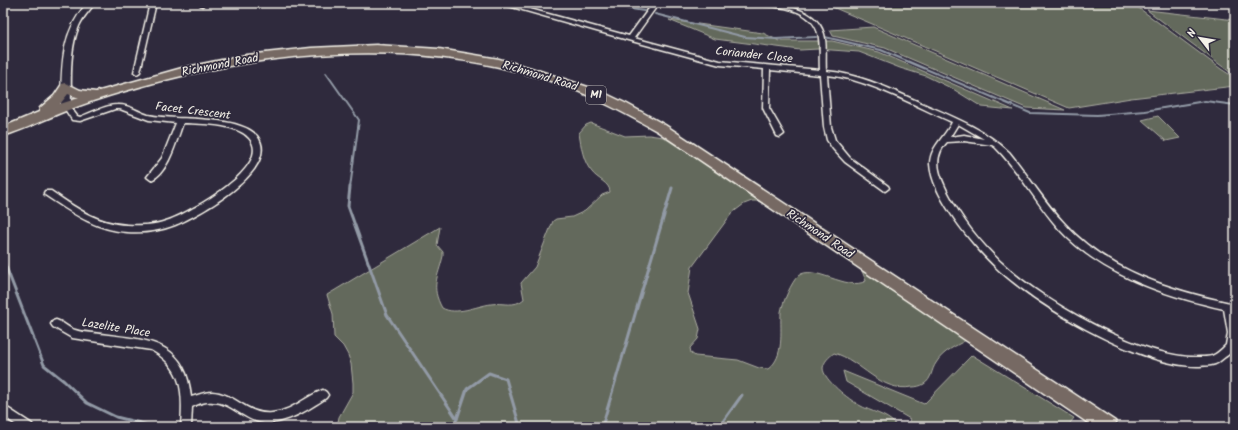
<svg xmlns="http://www.w3.org/2000/svg" width="1238" height="430" font-family="Kalam,sans-serif">
<style>
.green{fill:#63695b;stroke:#acada2}
.lines{fill:none;stroke-linecap:round;stroke-linejoin:round}
.stream-far1{stroke:#929aa6;stroke-width:2}
.stream{stroke:#929aa6;stroke-width:3}
.street-casing{stroke:#f4f1e8;stroke-width:3}
.secondary-casing{stroke:#f4f1e8;stroke-width:3}
.highway-casing{stroke:#f4f1e8;stroke-width:3}
.street{fill:#2f2a3d;fill-rule:evenodd}
.secondary{fill:#2f2a3d;fill-rule:evenodd}
.highway{fill:#766964;fill-rule:evenodd}
.labels{text-anchor:middle;dominant-baseline:central;stroke-width:3.5;stroke-linejoin:round;paint-order:stroke}
.shield{fill:#2f2a3d;stroke:#b9b5b5;stroke-width:1}
.shield-label{font-size:11px;font-weight:bold;fill:#f4f1e8}
.street-label{font-size:12px;fill:#f4f1e8;stroke:#2f2a3d}
</style>
<rect width="100%" height="100%" fill="#2f2a3d"/>
<filter id="ink" filterUnits="userSpaceOnUse"><feTurbulence type="fractalNoise" baseFrequency=".025" numOctaves="2"/><feDisplacementMap in="SourceGraphic" scale="8" xChannelSelector="R" yChannelSelector="G"/><feConvolveMatrix kernelMatrix="1 2 1 2 8 2 1 2 1" color-interpolation-filters="sRGB"/></filter>
<g filter="url(#ink)">
<g class="green">
<polygon points="823,3 1132,3 1221,69 1235,78 1235,86 1131,98 1069,108"/>
<polygon points="1147,10 1235,20 1235,76"/>
<polygon points="669,20 763,33 779,41 832,41 879,52 1013,110 982,107 953,89 926,76 900,68 859,52 818,49 800,50 715,39"/>
<polygon points="873,27 1065,110 1026,108 885,48 833,36 830,30"/>
<polygon points="1158,116 1180,138 1166,141 1142,120"/>
<path d="M591,123L625,136L649,135L663,137L763,201H752L744,204L732,213L692,267L688,293L700,329L698,339L690,348L691,353L695,356L738,360L759,368L768,369C785,357 780,331 781,312C782,304 792,281 798,276C813,263 847,292 866,281L860,266L968,339C956,346 943,351 936,363C931,370 932,379 924,384C921,386 916,387 912,387C880,393 861,360 834,353C829,357 824,361 823,368C823,380 850,400 859,405C871,412 886,414 895,424V427H337L339,417L353,392V383L351,364L348,355L343,346L334,337L333,314L327,295L440,227L437,245L443,252V256C438,278 430,286 442,308C456,316 476,306 491,304C503,302 514,308 524,299L521,283L535,267L553,221L556,219L572,217L585,211L602,195L610,192C610,183 597,179 592,172C583,162 581,146 579,133L586,125Z"/>
<polygon points="972,355 1074,418 1067,427 907,427 910,419 846,382 843,371 924,404"/>
</g>
<g class="lines">
<g class="stream-far1">
<polyline points="593,3 644,11"/>
<polyline points="655,14 745,37 776,39 816,37"/>
<polyline points="825,37 881,50 1030,113 1097,115 1145,111 1205,101 1235,105"/>
<polyline points="326,73 359,120 350,188"/>
</g>
<g class="stream">
<polyline points="350,187 348,206 387,315 457,419"/>
<polyline points="3,259 44,365 64,381 87,403 116,417 156,427"/>
<polyline points="450,427 457,419 467,389 489,373 506,379 520,427"/>
<polyline points="602,427 672,188"/>
<polyline points="719,427 742,395"/>
</g>
<defs>
<g id="street">
<polygon points="150,3 156,3 140,72 137,74 134,72"/>
<polygon points="199,3 205,3 205,4 202,6 200,5"/>
<path d="M498,3H508L629,36L653,3H659L634,38L720,61L820,70C819,58 821,45 818,33C809,2 758,5 733,5L730,3C759,3 814,0 824,34C827,45 825,59 826,71C859,74 888,88 919,102C951,116 983,128 1009,152C1028,175 1044,202 1065,224C1108,272 1174,291 1235,304V312H1234L1235,318V347C1233,352 1229,354 1225,357C1221,360 1218,363 1215,364C1210,366 1204,365 1200,366C1144,368 1049,312 1007,277C980,255 932,199 930,164C930,147 946,136 952,122C913,105 868,79 827,75L831,127L835,140L850,158L888,186L889,188L885,191L845,162L833,149L827,140L824,127L820,75L770,70L769,108L784,134L780,137L777,136L763,108L764,69L720,65L628,40ZM958,124L984,139L964,135L950,137ZM964,141L992,145L995,147C1020,172 1036,203 1059,229C1101,275 1165,296 1224,309L1228,333L1226,345C1222,349 1217,354 1212,356C1208,357 1203,357 1200,357C1146,360 1053,306 1012,272C987,251 964,224 949,195C940,177 931,159 947,142Z"/>
<path d="M64,104H68L77,116L80,117C90,113 106,105 117,105C129,104 138,112 148,115C157,117 167,117 176,118C196,119 243,119 257,136C282,169 198,216 175,225C160,231 143,233 127,232C95,230 71,212 45,195L44,193L45,191H51C74,207 98,224 127,225C141,226 156,225 169,220C189,213 275,166 249,138C236,123 201,124 183,123C177,139 168,174 151,180L147,177L162,158L176,123L149,120L120,109H115L80,121L72,120L63,106Z"/>
<path d="M56,320C63,322 68,328 75,330C80,332 87,332 93,333C140,340 186,336 191,397C198,395 205,392 212,392C235,393 248,416 272,413C292,411 305,397 323,390L326,392L328,395L326,398C308,410 286,424 264,423C244,421 231,402 213,402C205,401 198,404 192,407L191,427H181C183,393 184,368 151,350L72,338L53,327L51,324L53,321Z"/>
<polygon points="3,405 32,424 33,427 19,427 3,416"/>
</g>
<path id="secondary" d="M87,3H95C90,10 83,17 79,26C69,50 71,80 71,106L66,109L61,106C62,66 60,35 87,3Z"/>
<path id="highway" d="M376,45L439,49L499,59L531,68L600,91L627,104L665,125L1115,421L1118,427H1094L657,131C626,114 597,98 565,86C423,35 267,49 125,91C104,97 83,104 63,112C43,120 24,130 3,136V127L39,112L40,108L54,96L62,84L66,83L80,90L96,92L182,68L246,55L311,48ZM68,94L79,98L60,104Z"/>
</defs>
<use href="#street" class="street-casing"/>
<use href="#secondary" class="secondary-casing"/>
<use href="#highway" class="highway-casing"/>
<use href="#street" class="street"/>
<use href="#secondary" class="secondary"/>
<use href="#highway" class="highway"/>
</g>
</g>
<g class="labels">
<rect class="shield" x="586" y="86" width="20" height="18" rx="3"/>
<g class="shield-label">
<text x="596" y="95">M1</text>
</g>
<g class="street-label">
<text transform="translate(754 55) rotate(6)">Coriander Close</text>
<text transform="translate(220 65) rotate(-11)">Richmond Road</text>
<text transform="translate(540 76) rotate(17)">Richmond Road</text>
<text transform="translate(193 111) rotate(7)">Facet Crescent</text>
<text transform="translate(820 234) rotate(34)">Richmond Road</text>
<text transform="translate(116 328) rotate(9)">Lazelite Place</text>
</g>
</g>
<rect width="1238" height="430" fill="none" stroke="#2f2a3d" stroke-width="16"/>
<rect x="8" y="8" width="1222" height="414" fill="none" stroke="#f4f1e8" stroke-width="1.5" filter="url(#ink)"/>
<g transform="translate(1200 38) rotate(301)" stroke="#2f2a3d" stroke-width="3" paint-order="stroke">
<path d="M0-3L7 15L0 10L-7 15Z" fill="#f4f1e8"/>
<text y="-6" font-size="11" font-weight="bold" text-anchor="middle" fill="#f4f1e8">N</text>
</g>
</svg>
